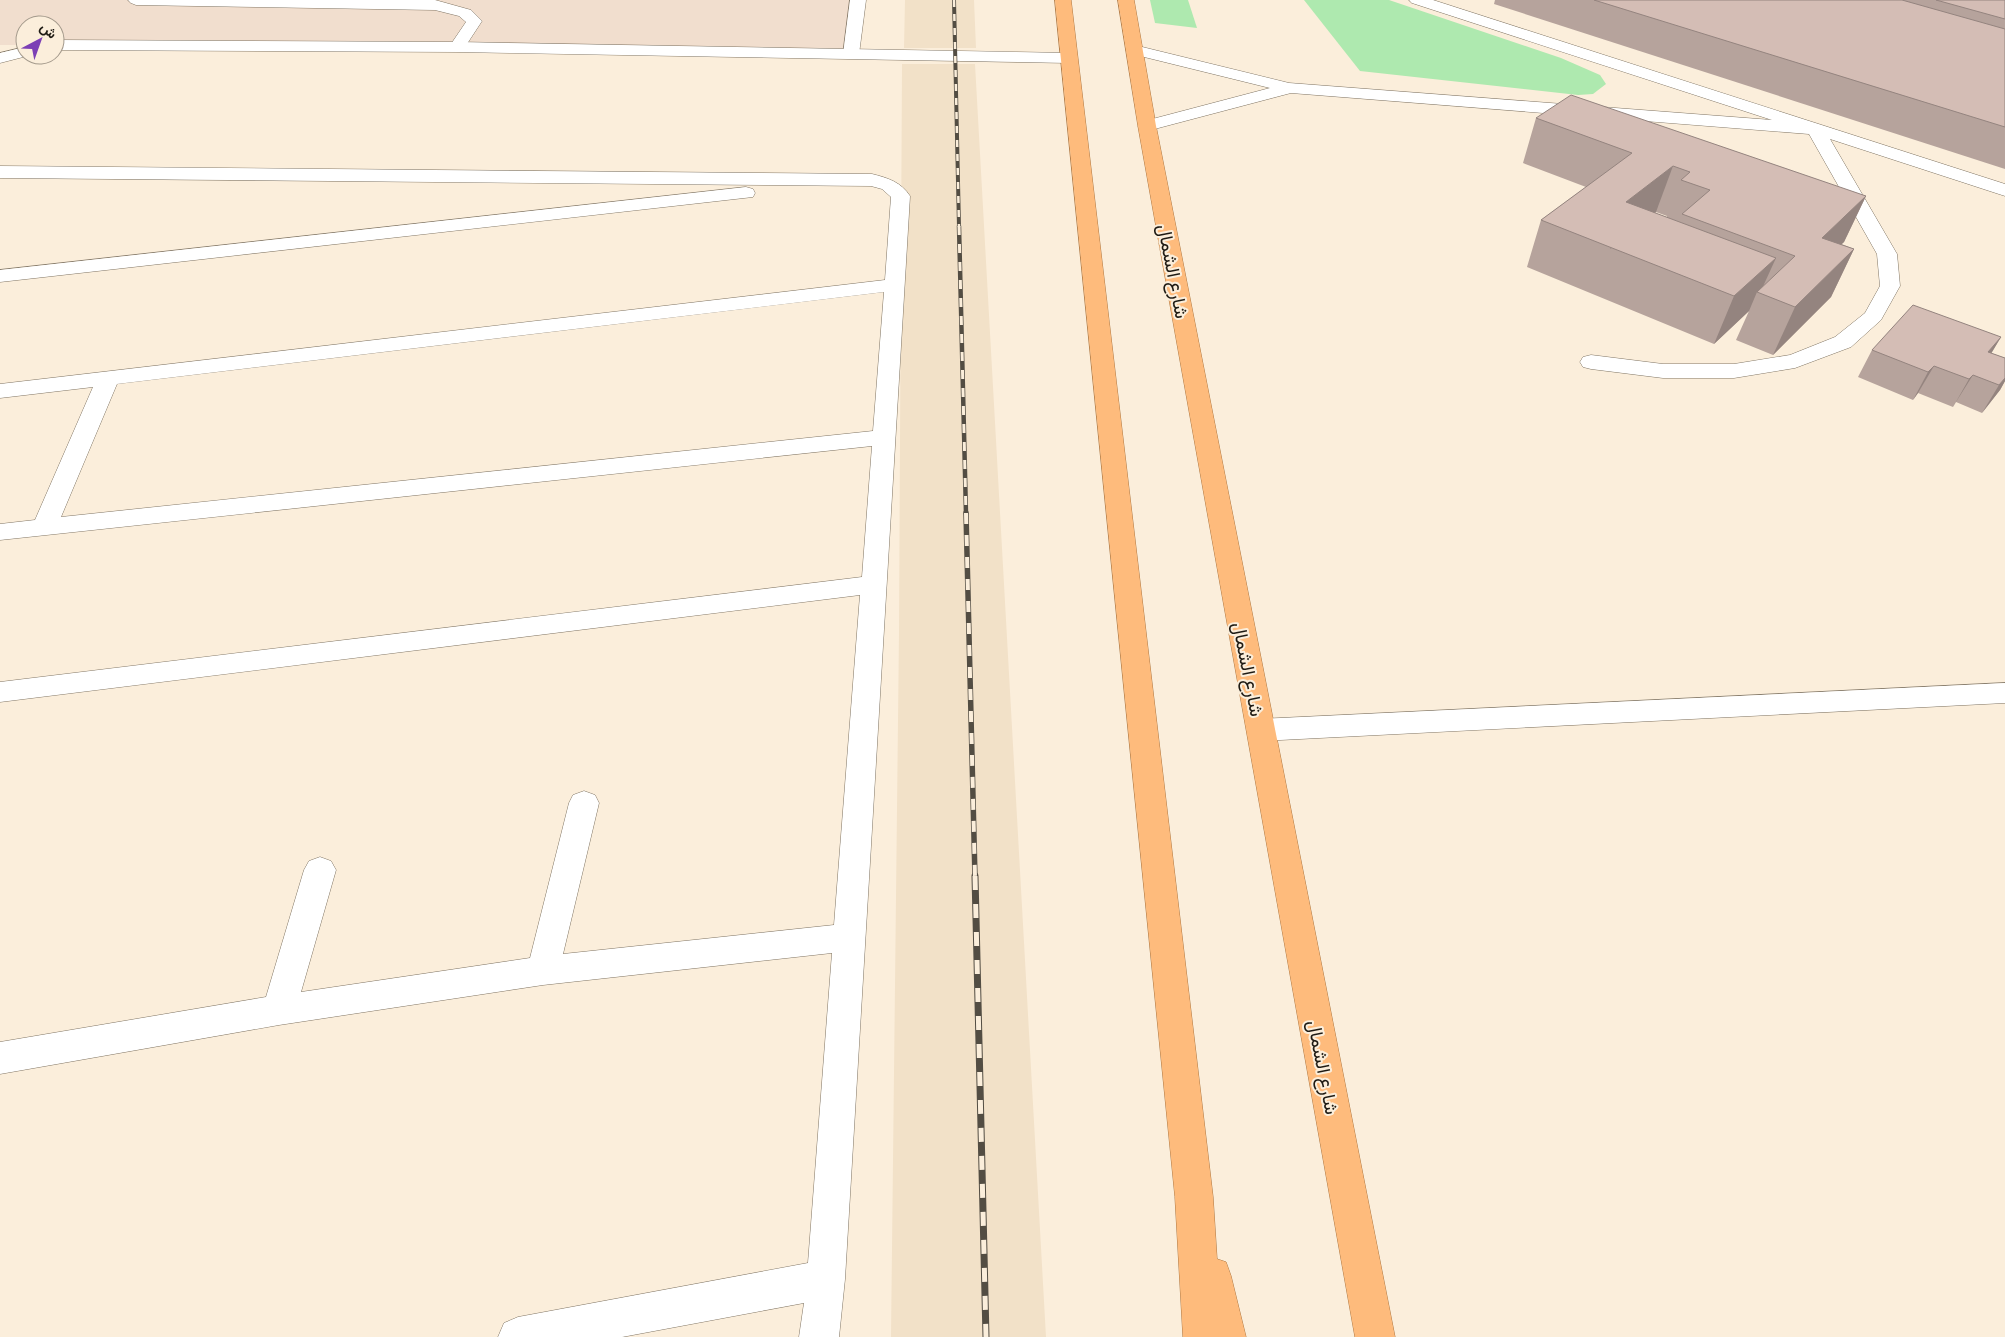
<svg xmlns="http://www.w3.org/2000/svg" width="2005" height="1337" font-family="Commissioner,Vazirmatn,sans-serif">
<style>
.industrial{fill:#f1dece}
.built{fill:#f2e1c8}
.green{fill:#aee9af}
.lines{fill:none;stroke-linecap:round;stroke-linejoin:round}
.service-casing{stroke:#807564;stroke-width:1}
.minor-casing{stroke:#807564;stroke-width:1}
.tertiary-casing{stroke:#807564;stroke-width:1}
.trunk-casing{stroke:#af7842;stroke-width:1}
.service{fill:#fff;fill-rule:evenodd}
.minor{fill:#fff;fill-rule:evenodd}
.tertiary{fill:#fff;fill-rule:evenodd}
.trunk{fill:#febb7c;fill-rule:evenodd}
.rail-far3-casing{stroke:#534d43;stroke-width:4}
.rail-far2-casing{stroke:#534d43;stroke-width:4.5}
.rail-far1-casing{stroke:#534d43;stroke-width:5.5}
.rail-casing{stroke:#534d43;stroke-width:7}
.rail-far3{stroke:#fbeedb;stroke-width:2.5;stroke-dasharray:7;stroke-linecap:butt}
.rail-far2{stroke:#fbeedb;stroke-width:3;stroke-dasharray:9;stroke-linecap:butt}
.rail-far1{stroke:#fbeedb;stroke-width:4;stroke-dasharray:11;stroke-linecap:butt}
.rail{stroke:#fbeedb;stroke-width:5;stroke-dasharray:14;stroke-linecap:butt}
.wall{fill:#b6a39c;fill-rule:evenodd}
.shaded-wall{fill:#94847f}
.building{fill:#d4bdb5;stroke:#94847f}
.labels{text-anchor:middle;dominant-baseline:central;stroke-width:4;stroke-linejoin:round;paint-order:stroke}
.street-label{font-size:19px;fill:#1e1a13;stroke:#fbeedb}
</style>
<rect width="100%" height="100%" fill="#fbeedb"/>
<polygon class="industrial" points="0,0 858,0 851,54 55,46 55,25 25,25 25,45 0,45"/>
<g class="built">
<polygon points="905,0 974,0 976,48 904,48"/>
<polygon points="902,64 975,64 1046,1337 891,1337 899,633"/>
</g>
<g class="green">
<polygon points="1150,0 1188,0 1197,28 1155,23"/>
<polygon points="1304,0 1389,0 1561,58 1600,75 1606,84 1593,94 1578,95 1360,71"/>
</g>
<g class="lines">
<defs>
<g id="service">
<polygon points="128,0 435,0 471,10 482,21 463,50 451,50 449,47 466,22 459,16 435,10 136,5 131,3"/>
<polygon points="1409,0 1433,0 2005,184 2005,196 1830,139 1897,254 1900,286 1881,320 1851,347 1795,368 1734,378 1663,378 1591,369 1583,367 1580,362 1583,357 1591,355 1663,364 1734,364 1790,355 1835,337 1865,313 1880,286 1877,254 1809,134 1291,93 1147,131 1141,130 1138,126 1141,122 1270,88 1128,53 1126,50 1128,47 1134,45 1289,83 1772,120 1412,3"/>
</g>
<g id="minor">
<polygon points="850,0 866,0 859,54 857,57 845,57 843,54"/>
<path d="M0,166L872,174C888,178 901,182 910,196L845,1279L839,1337H799L804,1303L622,1337H498L504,1323L518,1317L808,1263L832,953L543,985L279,1025L0,1074V1042L266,997L304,870L309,861L320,857L331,861L336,870L301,992L530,958L569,803L573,795L584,791L595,795L599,803L563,954L834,925L860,595L0,702V682L862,577L872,446L0,540V524L35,520L93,387L0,398V384L885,280L891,197L882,189L871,186L0,178ZM884,292L873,431L61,517L117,384Z"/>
<polygon points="746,187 753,189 755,193 753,197 0,282 0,270"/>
<polygon points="2005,683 2005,703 1261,741 1251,738 1247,730 1251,722 1261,719"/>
</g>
<g id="tertiary">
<polygon points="55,40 457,42 1069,53 1075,55 1077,58 1075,61 1069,63 457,52 55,50"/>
<polygon points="25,47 25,55 31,55 0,63 0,53"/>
</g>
<g id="trunk">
<polygon points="1055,0 1071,0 1213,1197 1217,1259 1226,1262 1231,1276 1246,1337 1183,1337 1175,1197"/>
<polygon points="1118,0 1134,0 1156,126 1395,1337 1355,1337 1138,126"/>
</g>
</defs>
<use href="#service" class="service-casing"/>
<use href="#minor" class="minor-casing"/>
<use href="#tertiary" class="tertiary-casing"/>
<use href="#trunk" class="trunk-casing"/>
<use href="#service" class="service"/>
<use href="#minor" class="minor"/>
<use href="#tertiary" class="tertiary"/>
<use href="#trunk" class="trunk"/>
<defs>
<polyline id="rail-far3" points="954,0 959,227"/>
<polyline id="rail-far2" points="959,226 966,514"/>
<polyline id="rail-far1" points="966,513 975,878"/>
<polyline id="rail" points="975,876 986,1337"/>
</defs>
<use href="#rail-far3" class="rail-far3-casing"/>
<use href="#rail-far2" class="rail-far2-casing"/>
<use href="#rail-far1" class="rail-far1-casing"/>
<use href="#rail" class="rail-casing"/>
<use href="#rail-far3" class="rail-far3"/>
<use href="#rail-far2" class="rail-far2"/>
<use href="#rail-far1" class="rail-far1"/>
<use href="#rail" class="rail"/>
</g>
<g class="wall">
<polygon points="1495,0 2005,0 2005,169 1494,4"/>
<path d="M1536,118L1866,196L1844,242L1841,244L1854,249L1831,297L1773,355L1736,340L1749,311L1714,344L1527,267L1541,220L1586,187L1523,163ZM1656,212L1667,216V217L1655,213Z"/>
<polygon points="2001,337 1991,353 2005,358 2005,381 2000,390 1982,413 1956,402 1953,407 1918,393 1913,400 1858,377 1872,350"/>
</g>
<g class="shaded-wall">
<polygon points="1673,166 1656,212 1610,249 1626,202"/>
<polygon points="1866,196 1844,242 1800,285 1822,238"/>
<polygon points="1854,249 1831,297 1773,355 1795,307"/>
<polygon points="1776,258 1760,293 1757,292 1749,311 1714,344 1734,296"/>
<polygon points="2001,337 1985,364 1988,352"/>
<polygon points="1934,366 1918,393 1913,400 1928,372"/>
<polygon points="1973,375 1956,402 1953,407 1969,379"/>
<polygon points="2005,378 2005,381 2000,390 1982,413 1999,385"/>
</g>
<g class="building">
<polygon points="1594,0 1902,0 2005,29 2005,127"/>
<polygon points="1936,0 2005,0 2005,19"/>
<polygon points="1571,95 1866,196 1822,238 1854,249 1795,307 1757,292 1795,256 1682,214 1710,190 1681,180 1690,172 1673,166 1626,202 1776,258 1734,296 1541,220 1632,153 1536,118"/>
<polygon points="1913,305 2001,337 1988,352 2005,358 2005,378 1999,385 1973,375 1969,379 1934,366 1928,372 1872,350"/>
</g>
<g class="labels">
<g class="street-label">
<text transform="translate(1174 271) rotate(79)">شارع الشمال</text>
<text transform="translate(1249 669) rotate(79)">شارع الشمال</text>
<text transform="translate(1324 1067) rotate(79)">شارع الشمال</text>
</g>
</g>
<g transform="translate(40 40) rotate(41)"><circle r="24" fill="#fbeedb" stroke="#a3998b"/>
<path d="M0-4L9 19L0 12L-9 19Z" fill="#7c3fb5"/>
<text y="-8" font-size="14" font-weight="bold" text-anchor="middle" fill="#1e1a13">ش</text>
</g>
</svg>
